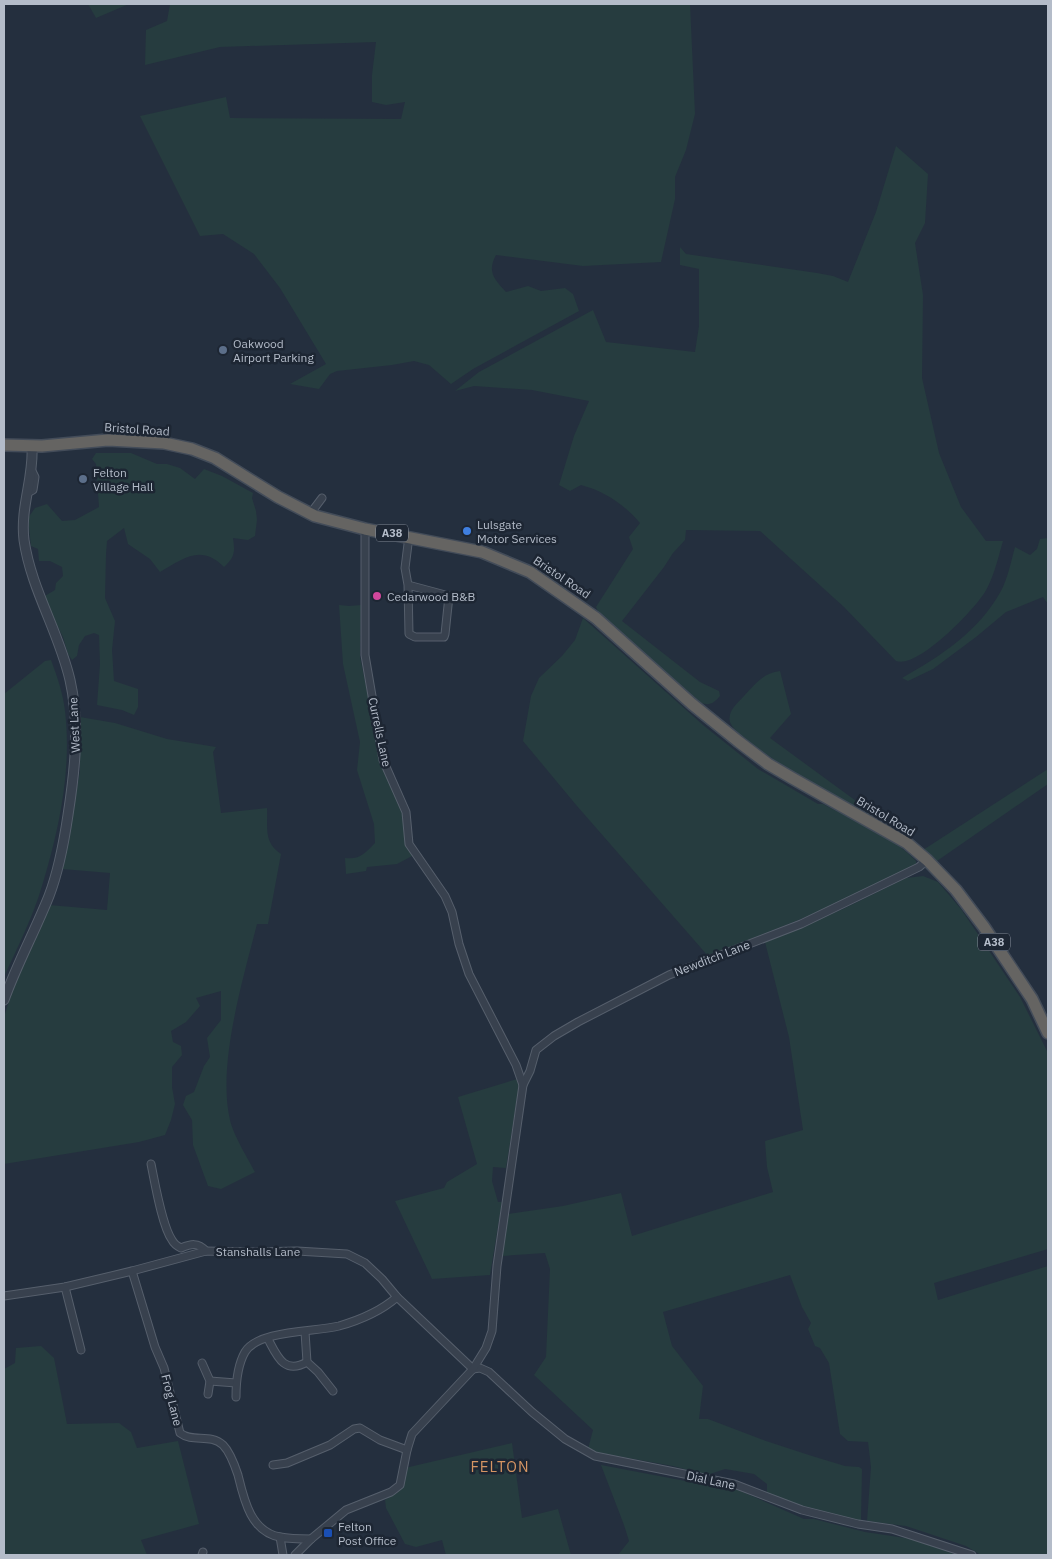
<svg xmlns="http://www.w3.org/2000/svg" width="1052" height="1559" font-family="'IBM Plex Sans',sans-serif">
<style>
.green{fill:#263c3f}
.lines{fill:none;stroke-linecap:round;stroke-linejoin:round}
.minor-casing{stroke:#565f6c;stroke-width:9}
.tertiary-casing{stroke:#565f6c;stroke-width:11}
.trunk-casing{stroke:#434c59;stroke-width:14}
.minor{stroke:#38414e;stroke-width:7}
.tertiary{stroke:#38414e;stroke-width:9}
.trunk{stroke:#656462;stroke-width:11}
.service-dot{fill:#5c6f8a;stroke:#1d2633;stroke-width:2}
.shop-dot{fill:#3f7fe0;stroke:#1d2633;stroke-width:2}
.hotel-dot{fill:#d1479c;stroke:#1d2633;stroke-width:2}
.transit-dot{fill:#1a4fb4;stroke:#1d2633;stroke-width:2}
.labels{text-anchor:middle;dominant-baseline:central;stroke-width:5;stroke-linejoin:round;paint-order:stroke}
.shield{fill:#1d2633;stroke:#878f9c;stroke-width:1}
.shield-label{font-size:11px;font-weight:bold;fill:#b4bcc9}
.poi-label{font-size:12px;fill:#b4bcc9;stroke:#1d2633;text-anchor:start}
.street-label{font-size:12px;fill:#b4bcc9;stroke:#1d2633}
.quarter-label{font-size:15px;letter-spacing:1px;fill:#d59563;stroke:#1d2633}
</style>
<rect width="100%" height="100%" fill="#242f3e"/>
<g class="green">
<polygon points="88,4 129,4 96,18"/>
<path d="M170,4H690L695,114L686,150L675,177V199L661,262L583,266L496,255C487,272 494,279 506,292L528,286L541,291L565,288L573,294L579,311L473,369L451,384L429,365L414,361L392,365L337,371L330,374L319,389L290,384L326,364L280,288L254,254L223,234L200,236L140,116L226,97L230,118L401,119L405,102L386,105L372,102V75L376,42L220,47L145,65L146,30L167,21Z"/>
<path d="M896,146L928,174L925,223L915,243L923,295L922,378L939,453L961,507L986,541H1003C998,558 994,577 985,592C974,610 918,669 896,661L844,607L760,531L686,530L685,540L673,553L664,567L622,621L700,682L719,691L720,696C714,703 710,706 701,703L599,613L596,607L633,549L629,537L640,523C624,504 604,491 581,485L570,491L559,485L574,436L589,401L532,390L474,386L455,391L479,372L593,310L606,342L695,352L699,326V269L680,265V247L686,254L817,273L833,276L848,282L876,212Z"/>
<path d="M96,453H131L157,464H167L180,468L195,479L204,469L222,476L253,493L252,498L256,511L257,520L255,536L248,540L233,538C235,552 235,557 224,567C201,544 184,558 160,572L150,559L128,544L124,528L107,541L106,554L105,598L115,621L112,650L114,681L138,689V707L134,715L122,710L97,705L100,664L99,635L94,633L85,636L79,645L77,656L72,660L68,654L63,637L43,597L55,590L56,583L63,576L62,567L50,561H39L38,549L31,546L28,518L35,508L47,504L62,521L75,520L99,507L96,464L92,459Z"/>
<path d="M1048,538V604L1043,597L1006,612L976,637L933,669L908,681L902,678C941,656 979,631 1001,591C1008,578 1011,561 1015,547L1030,555L1037,549L1040,539Z"/>
<path d="M339,605L349,606L361,605L360,657L379,749L403,813L408,847L412,856L397,864L367,867L366,871L346,874L345,858C360,860 365,853 375,843L374,824L357,770L360,742L343,664Z"/>
<path d="M583,618L703,725L758,769L818,804H823C853,820 893,836 916,861V864L824,910L708,956L577,806L523,741L531,696L539,678L562,656L575,640Z"/>
<path d="M51,660C57,676 63,693 65,711C72,770 59,830 42,886C33,917 17,948 4,977V694L45,661Z"/>
<path d="M780,671L791,714L770,738L893,828C865,813 737,745 730,722C727,711 738,703 744,696C755,684 763,673 780,671Z"/>
<path d="M80,717L115,723L167,739L216,747L213,752L221,813L267,808C268,827 263,842 281,854L268,924H257C243,979 217,1065 230,1120C233,1134 248,1159 255,1172L221,1189L208,1186L193,1145L192,1120L183,1105L186,1096L194,1092L204,1066L210,1057L207,1038L221,1020V991L196,998L200,1006L186,1022L171,1031L173,1042L181,1046L182,1055L172,1067V1087L175,1104L171,1120L165,1135L139,1142L4,1164V1017L19,970L49,905L107,910L110,873L62,869L80,771Z"/>
<polygon points="1048,769 1048,784 937,861 923,850"/>
<path d="M923,876L938,882L961,909L1020,997L1048,1053V1249L934,1283L938,1300L1048,1266V1555H981L966,1546L906,1526L867,1521L871,1467L868,1442L848,1441L840,1434L829,1363L820,1348L815,1346L808,1329L811,1323L802,1307L790,1275L663,1312L672,1346L703,1386L699,1419H708L766,1441L812,1456L845,1466L859,1467L862,1469L861,1521C828,1517 797,1506 767,1493V1484L754,1474L725,1469L707,1475L673,1466L595,1452L588,1449L593,1430L534,1375L546,1357L550,1269L545,1253L502,1256L508,1214L563,1206L621,1193L632,1236L773,1192L767,1167L765,1141L803,1130L789,1037L765,942L843,909L906,878Z"/>
<polygon points="517,1079 519,1086 506,1168 493,1167 492,1181 498,1202 502,1202 490,1275 432,1279 395,1201 444,1188 447,1182 477,1164 458,1097"/>
<polygon points="41,1346 54,1358 67,1424 119,1423 131,1432 137,1448 178,1441 199,1524 141,1540 147,1555 4,1555 4,1369 15,1363 16,1348"/>
<path d="M512,1443L522,1518L558,1509L571,1555H446L442,1540L416,1547L405,1544L386,1508L385,1500C404,1489 404,1490 405,1468Z"/>
<polygon points="601,1465 696,1483 736,1489 804,1519 814,1519 865,1532 912,1539 933,1546 956,1555 618,1555 629,1541 624,1525"/>
</g>
<g class="lines">
<defs>
<g id="minor">
<polyline points="27,493 33,490 35,477 32,471"/>
<polyline points="310,514 322,498"/>
<polyline points="408,585 449,596 445,634 444,637 415,637 409,634 408,585 405,568 409,536"/>
<polyline points="523,1085 530,1071 536,1050 554,1036 578,1022 669,975 801,924 919,867 927,860"/>
<path d="M151,1164C155,1183 162,1226 172,1240C174,1244 177,1246 181,1248C191,1244 198,1242 206,1251"/>
<path d="M132,1271L155,1347L164,1368L180,1433C193,1443 210,1433 223,1445C230,1452 235,1466 238,1475C244,1500 251,1532 280,1537C290,1539 301,1539 311,1539"/>
<polyline points="65,1287 81,1350"/>
<polyline points="4,1296 65,1287 132,1271 206,1251 252,1252 297,1251 347,1254 365,1263 382,1279 397,1297 473,1369"/>
<polyline points="305,1332 307,1362 318,1372 333,1391"/>
<path d="M268,1339C277,1356 284,1375 307,1362"/>
<polyline points="202,1363 210,1381 208,1394"/>
<polyline points="473,1369 480,1368 489,1372 532,1412 565,1439 595,1456 734,1484 802,1510 858,1524 892,1529 972,1555"/>
<polyline points="210,1381 236,1383"/>
<path d="M236,1397C236,1382 237,1366 245,1352C258,1330 315,1332 339,1326C360,1320 381,1311 397,1297"/>
<polyline points="273,1465 287,1463 330,1445 354,1429 360,1428 380,1440 407,1450"/>
<polyline points="280,1537 283,1555"/>
<polyline points="202,1555 203,1552"/>
<polyline points="295,1555 311,1539 346,1510 391,1492 400,1485 407,1450 412,1434 473,1369 486,1348 492,1331 497,1266 523,1085 516,1065 469,974 459,944 452,912 445,896 409,844 406,812 383,760 365,655 365,529"/>
</g>
<path id="tertiary" d="M4,1000C17,964 35,931 49,896C59,870 64,842 68,815C75,770 80,724 70,680C59,632 31,589 24,540C20,507 34,478 32,446"/>
<polyline id="trunk" points="4,445 42,446 108,440 164,443 192,449 215,458 278,497 315,516 365,529 482,552 530,572 596,618 692,704 739,742 768,764 792,778 907,843 927,860 956,890 984,927 1032,999 1048,1033"/>
</defs>
<use href="#minor" class="minor-casing"/>
<use href="#tertiary" class="tertiary-casing"/>
<use href="#trunk" class="trunk-casing"/>
<use href="#minor" class="minor"/>
<use href="#tertiary" class="tertiary"/>
<use href="#trunk" class="trunk"/>
</g>
<g class="service-dot">
<circle cx="223" cy="350" r="5"/>
<circle cx="83" cy="479" r="5"/>
</g>
<circle class="shop-dot" cx="467" cy="531" r="5"/>
<circle class="hotel-dot" cx="377" cy="596" r="5"/>
<rect class="transit-dot" x="323" y="1528" width="10" height="10" rx="2.5"/>
<g class="labels">
<g class="shield">
<rect x="376" y="524.5" width="32" height="17" rx="4"/>
<rect x="978" y="933.5" width="32" height="17" rx="4"/>
</g>
<g class="shield-label">
<text x="392" y="533">A38</text>
<text x="994" y="942">A38</text>
</g>
<g class="poi-label">
<text x="233" y="343">Oakwood<tspan x="233" dy="14">Airport Parking</tspan></text>
<text x="93" y="472">Felton<tspan x="93" dy="14">Village Hall</tspan></text>
<text x="477" y="524">Lulsgate<tspan x="477" dy="14">Motor Services</tspan></text>
<text x="387" y="596">Cedarwood B&amp;B</text>
<text x="338" y="1526">Felton<tspan x="338" dy="14">Post Office</tspan></text>
</g>
<g class="street-label">
<text transform="translate(137 429) rotate(4)">Bristol Road</text>
<text transform="translate(562 577) rotate(34)">Bristol Road</text>
<text transform="translate(74 725) rotate(-93)">West Lane</text>
<text transform="translate(380 732) rotate(78)">Currells Lane</text>
<text transform="translate(886 816) rotate(31)">Bristol Road</text>
<text transform="translate(712 958) rotate(-21)">Newditch Lane</text>
<text x="258" y="1251">Stanshalls Lane</text>
<text transform="translate(172 1400) rotate(76)">Frog Lane</text>
<text transform="translate(711 1480) rotate(12)">Dial Lane</text>
</g>
<g class="quarter-label">
<text x="500" y="1466">FELTON</text>
</g>
</g>
<rect width="1052" height="1559" fill="none" stroke="#b4bcc9" stroke-width="10"/>
</svg>
